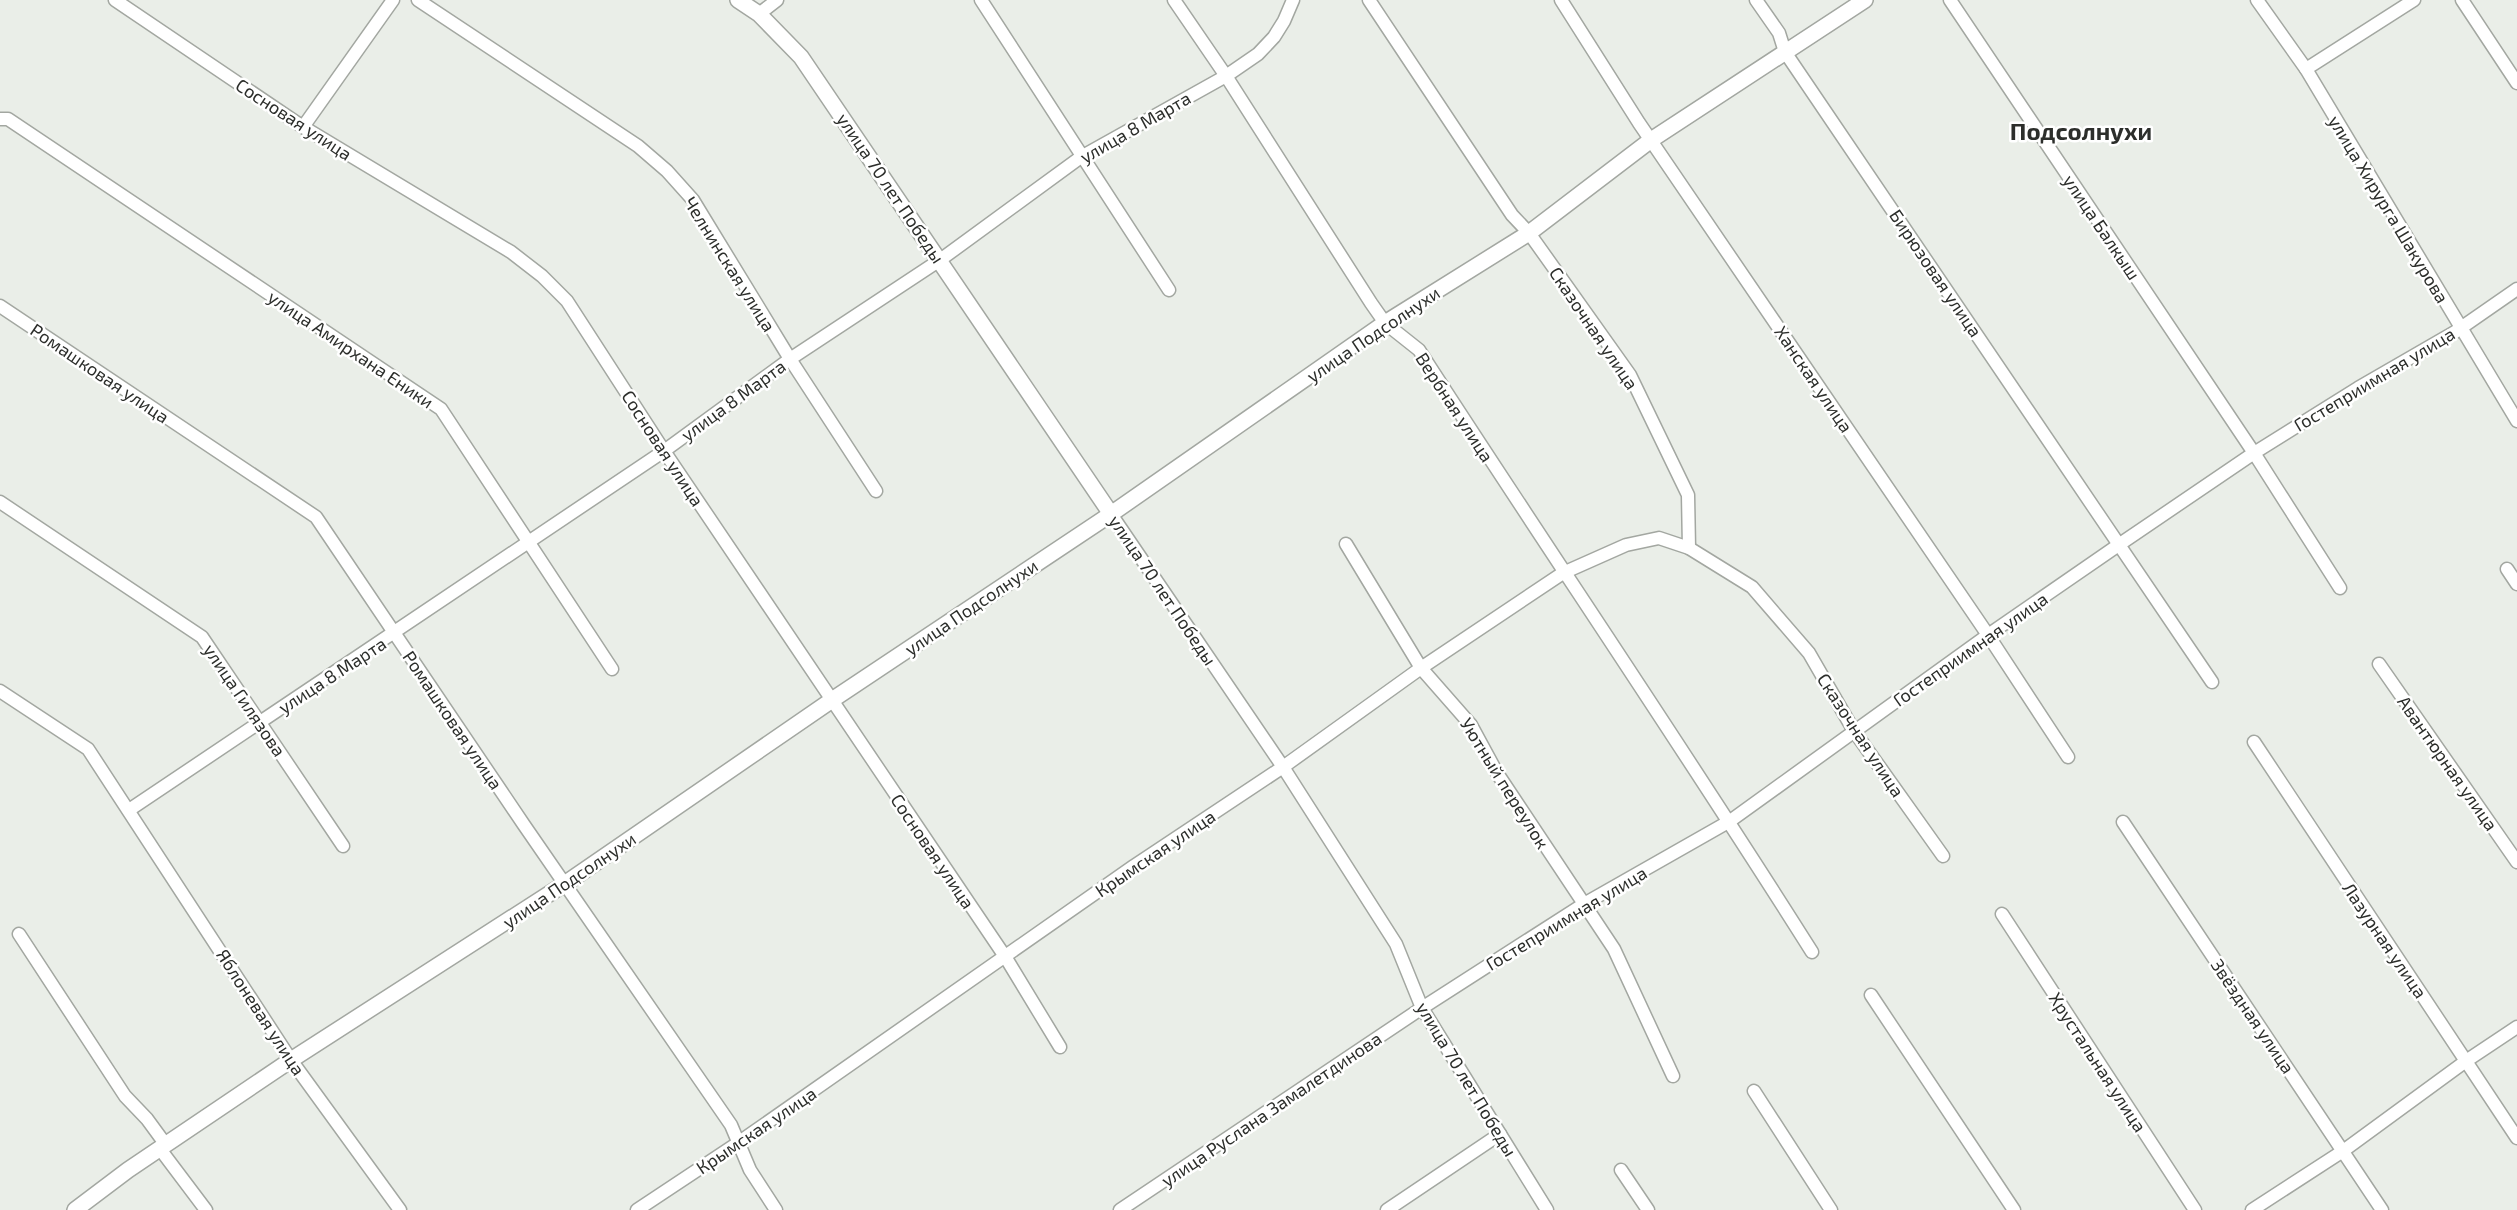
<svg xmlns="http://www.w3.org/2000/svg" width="2517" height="1210" font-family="'Exo 2',sans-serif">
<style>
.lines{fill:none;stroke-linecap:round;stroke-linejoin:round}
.minor-casing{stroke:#a3a7a1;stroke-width:15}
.tertiary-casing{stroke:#a3a7a1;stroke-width:18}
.minor{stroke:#fff;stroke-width:12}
.tertiary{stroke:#fff;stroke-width:15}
.labels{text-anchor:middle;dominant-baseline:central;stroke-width:5;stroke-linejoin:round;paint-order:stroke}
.street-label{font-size:18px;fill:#2c2e2b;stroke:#fff}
.district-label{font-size:24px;font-weight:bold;fill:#2c2e2b;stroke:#fff}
</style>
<rect width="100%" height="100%" fill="#eaeee8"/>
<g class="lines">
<defs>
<g id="minor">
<polyline points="115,0 303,127 511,252 542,276 567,301 664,451 1006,958 1060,1047"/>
<polyline points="418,0 638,146 667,171 693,200 790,359 876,491"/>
<polyline points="981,0 1169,290"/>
<path d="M1174,0L1226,76L1371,303L1385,323L1419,350C1549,551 1684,749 1812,952"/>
<polyline points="1369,0 1512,215 1529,233 1630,375 1688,495 1689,548"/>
<polyline points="1561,0 1639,123 1988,635 2068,757"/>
<polyline points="1756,0 1779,33 1785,52 2212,682"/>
<polyline points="1950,0 2254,453 2340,588"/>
<polyline points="2257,0 2306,69 2517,421"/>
<polyline points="2462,0 2517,83"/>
<polyline points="759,14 777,0"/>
<polyline points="2306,69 2414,0"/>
<polyline points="0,119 8,119 441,409 612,669"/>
<polyline points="303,127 393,0"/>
<polyline points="0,306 316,517 524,825 731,1125 750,1170 776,1210"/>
<polyline points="0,502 202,637 343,846"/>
<polyline points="1111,514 1283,767 1396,944 1422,1008 1547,1210"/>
<polyline points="1346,544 1421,668 1471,725 1497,773 1614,949 1673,1076"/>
<polyline points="2507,569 2517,584"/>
<polyline points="2379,664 2517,862"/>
<polyline points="0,691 88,749 291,1060 400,1210"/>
<polyline points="2254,742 2517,1138"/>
<polyline points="129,810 664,451 790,359 940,260 1081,157 1226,76 1258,54 1274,37 1284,21 1293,0"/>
<polyline points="2123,822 2382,1210"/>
<polyline points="2002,914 2195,1210"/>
<polyline points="19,934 125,1096 147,1119 166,1145"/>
<polyline points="1871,995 2014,1210"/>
<polyline points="1754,1091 1831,1210"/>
<polyline points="160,1149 206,1210"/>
<polyline points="1621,1170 1648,1210"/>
<polyline points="637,1210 738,1143 1134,866 1283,767 1421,668 1563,573 1626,545 1659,538 1689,548 1752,587 1809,653 1854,731 1943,856"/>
<polyline points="1120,1210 1422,1008 1584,904 1730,821 1988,635 2120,544 2254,453 2358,388 2455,332 2517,289"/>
<polyline points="1387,1210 1500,1134"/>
<polyline points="2252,1210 2343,1151 2466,1061 2517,1027"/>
</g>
<g id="tertiary">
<polyline points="738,0 759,14 801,57 1111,514"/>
<polyline points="75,1210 128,1170 291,1060 566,883 832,700 1111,514 1385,323 1529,233 1651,140 1865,0"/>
</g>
</defs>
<use href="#minor" class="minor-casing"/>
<use href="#tertiary" class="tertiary-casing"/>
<use href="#minor" class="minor"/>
<use href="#tertiary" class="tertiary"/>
</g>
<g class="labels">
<g class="street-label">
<text transform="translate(294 119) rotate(33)">Сосновая улица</text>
<text transform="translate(1135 127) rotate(-30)">улица 8 Марта</text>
<text transform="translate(891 188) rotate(56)">улица 70 лет Победы</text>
<text transform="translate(2389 209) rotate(59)">улица Хирурга Шакурова</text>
<text transform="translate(2102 227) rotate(56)">улица Балкыш</text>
<text transform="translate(730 264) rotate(58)">Челнинская улица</text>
<text transform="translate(1936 273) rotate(56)">Бирюзовая улица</text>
<text transform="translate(1594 328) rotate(56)">Сказочная улица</text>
<text transform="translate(1373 334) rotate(-34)">улица Подсолнухи</text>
<text transform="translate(351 349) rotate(34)">улица Амирхана Еники</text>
<text transform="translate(100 373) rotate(34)">Ромашковая улица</text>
<text transform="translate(1814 379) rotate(56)">Ханская улица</text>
<text transform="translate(2374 379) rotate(-31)">Гостеприимная улица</text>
<text transform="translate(733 400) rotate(-36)">улица 8 Марта</text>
<text transform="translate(1455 407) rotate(57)">Вербная улица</text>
<text transform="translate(663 448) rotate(57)">Сосновая улица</text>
<text transform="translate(1163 590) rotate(56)">улица 70 лет Победы</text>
<text transform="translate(971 607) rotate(-34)">улица Подсолнухи</text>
<text transform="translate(1970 649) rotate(-35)">Гостеприимная улица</text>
<text transform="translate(332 675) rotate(-33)">улица 8 Марта</text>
<text transform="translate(245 700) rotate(56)">улица Гилязова</text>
<text transform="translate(453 720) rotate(56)">Ромашковая улица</text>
<text transform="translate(1861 735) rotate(57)">Сказочная улица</text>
<text transform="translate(2448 763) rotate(55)">Авантюрная улица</text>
<text transform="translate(1505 783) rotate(58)">Уютный переулок</text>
<text transform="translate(933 851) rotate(56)">Сосновая улица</text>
<text transform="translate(1155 853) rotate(-34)">Крымская улица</text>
<text transform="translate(569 880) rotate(-34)">улица Подсолнухи</text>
<text transform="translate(1566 918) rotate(-31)">Гостеприимная улица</text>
<text transform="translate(2385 940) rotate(56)">Лазурная улица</text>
<text transform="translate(261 1012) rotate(57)">Яблоневая улица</text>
<text transform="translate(2253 1016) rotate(56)">Звёздная улица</text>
<text transform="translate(2098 1062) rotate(57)">Хрустальная улица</text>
<text transform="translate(1467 1079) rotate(59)">улица 70 лет Победы</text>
<text transform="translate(1271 1109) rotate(-34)">улица Руслана Замалетдинова</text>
<text transform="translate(756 1130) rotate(-34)">Крымская улица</text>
</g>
<g class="district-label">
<text x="2081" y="130">Подсолнухи</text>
</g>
</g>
</svg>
